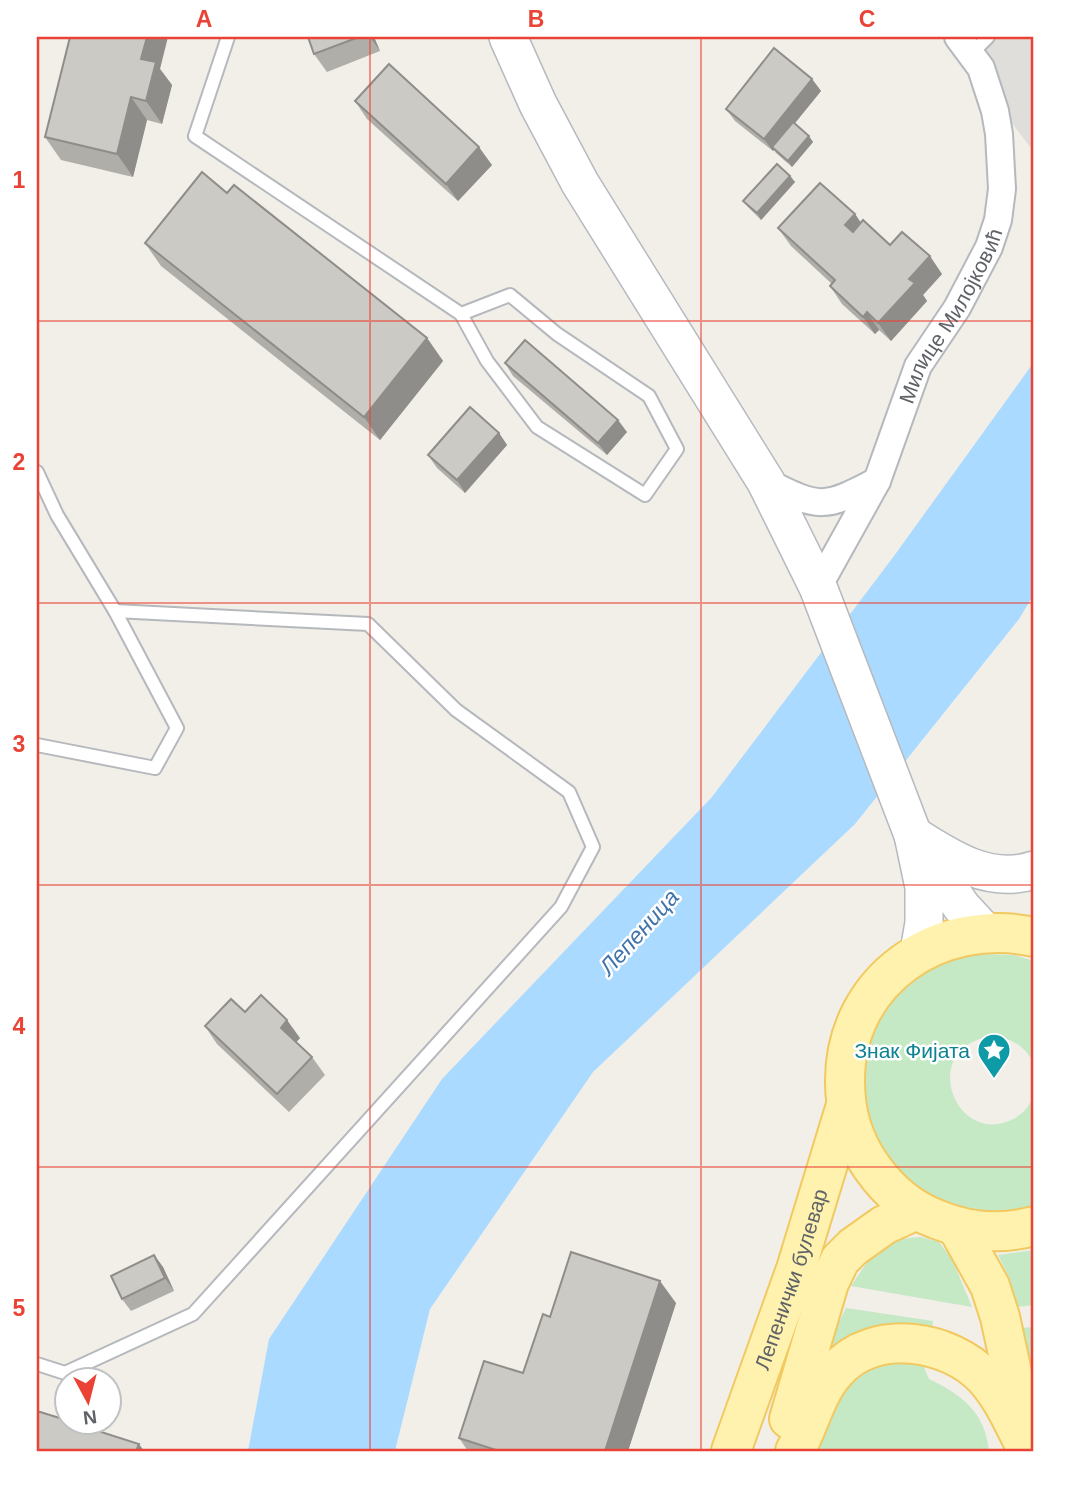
<svg xmlns="http://www.w3.org/2000/svg" width="1071" height="1488" font-family="Helvetica,sans-serif">
<style>
.industrial{fill:#e0deda}
.green{fill:#c5e8c5}
.water{fill:#aadaff}
.lines{fill:none;stroke-linecap:round;stroke-linejoin:round}
.lane-casing{stroke:#b5b8bc;stroke-width:16}
.street-casing{stroke:#b5b8bc;stroke-width:30}
.secondary-casing{stroke:#b6babf;stroke-width:40}
.primary-casing{stroke:#f2c960;stroke-width:42}
.lane{stroke:#fff;stroke-width:12}
.street{stroke:#fff;stroke-width:26}
.secondary{stroke:#fff;stroke-width:37}
.primary{stroke:#fff2af;stroke-width:38}
.wall{fill:#afaea9}
.shaded-wall{fill:#8f8d8a}
.building{fill:#cccac5;stroke:#8f8d8a;stroke-width:2}
.grid{fill:none;stroke:#ea4335;stroke-width:2;stroke-opacity:0.55}
.labels{text-anchor:middle;dominant-baseline:central;stroke-width:5;stroke-linejoin:round;paint-order:stroke}
.street-label{font-size:21px;fill:#5f6368;stroke:#fff}
.culture-label{font-size:21px;fill:#0d838f;stroke:#fff;text-anchor:end}
.water-label{font-size:23px;font-style:italic;fill:#4174aa;stroke:#fff}
.neatline{fill:none;stroke:#ea4335;stroke-width:2.5}
.grid-label{font-size:23px;text-anchor:middle;font-weight:bold;fill:#ea4335}
</style>
<rect width="100%" height="100%" fill="#f1efe8"/>
<polygon class="industrial" points="946,37 1034,37 1034,152"/>
<g class="green">
<path d="M982,954L1014,955L1034,961V1066C1029,1051 1018,1042 1003,1038C994,1035 986,1037 977,1040C924,1060 957,1142 1009,1121C1022,1116 1030,1106 1034,1094V1205C943,1233 855,1162 865,1067C869,1037 883,1008 906,988C919,977 934,966 950,960C960,957 971,956 982,954Z"/>
<path d="M921,1237L939,1242L952,1259L972,1307L851,1286C873,1254 878,1239 921,1237Z"/>
<polygon points="1034,1250 1034,1305 1017,1307 1010,1279 998,1255"/>
<polygon points="846,1308 933,1321 932,1331 829,1354 836,1328"/>
<polygon points="1034,1327 1034,1384 1022,1328"/>
<path d="M921,1361L929,1379C962,1395 985,1412 989,1451H812L832,1398L864,1371L885,1362Z"/>
</g>
<polygon class="water" points="1034,362 1034,594 1019,619 855,824 593,1072 430,1309 395,1451 248,1451 269,1339 442,1079 712,797 894,556"/>
<g class="lines">
<defs>
<g id="lane">
<polyline points="228,37 195,136 461,314 487,361 537,427 645,495 677,449 649,396 557,334 510,295 461,314"/>
<polyline points="971,54 988,37"/>
<polyline points="37,472 57,515 115,611 177,728 155,768 37,745"/>
<polyline points="37,1364 65,1373 193,1314 561,907 593,847 569,792 456,710 368,624 115,611"/>
</g>
<g id="street">
<path d="M766,482C820,509 824,509 877,481"/>
<path id="s1" d="M818,587L877,481L918,366L957,308L989,247L998,220L1002,189L999,134L995,111L981,68L958,37"/>
</g>
<g id="secondary">
<polyline points="508,37 538,104 580,183 766,482 818,587 913,835 924,887 924,923 919,952"/>
<path d="M913,835C949,858 989,885 1034,870"/>
<polyline points="921,847 961,906 985,932"/>
</g>
<g id="primary">
<path d="M1034,937C939,916 844,980 845,1082C845,1112 854,1142 871,1166C887,1189 909,1209 936,1219C967,1232 1001,1235 1034,1226"/>
<polyline points="957,1227 990,1286 1000,1317 1022,1419"/>
<polyline points="789,1419 829,1283 840,1260 853,1247 884,1225 917,1210"/>
<path id="s2" d="M731,1451L796,1269L846,1105"/>
<path d="M795,1451C810,1425 815,1394 836,1371C873,1328 949,1339 985,1378C1004,1399 1015,1427 1028,1451"/>
</g>
</defs>
<use href="#lane" class="lane-casing"/>
<use href="#street" class="street-casing"/>
<use href="#secondary" class="secondary-casing"/>
<use href="#primary" class="primary-casing"/>
<use href="#lane" class="lane"/>
<use href="#street" class="street"/>
<use href="#secondary" class="secondary"/>
<use href="#primary" class="primary"/>
</g>
<g class="wall">
<polygon points="308,37 374,37 380,51 327,72 314,54"/>
<polygon points="160,69 172,85 162,124 147,120 133,177 61,160 45,137"/>
<polygon points="812,79 821,91 794,124 813,142 792,167 776,153 774,150 773,151 735,121 726,109"/>
<polygon points="355,101 492,165 458,201 367,119"/>
<polygon points="790,176 795,182 761,220 748,207 743,201"/>
<polygon points="855,214 861,223 890,245 942,274 923,295 927,301 891,341 879,330 875,334 842,304 830,286 832,284 791,246 778,228"/>
<polygon points="145,243 427,338 443,361 380,440 161,266"/>
<polygon points="505,363 627,432 607,455 513,376"/>
<polygon points="499,433 507,445 465,493 437,468 428,455"/>
<polygon points="205,1026 300,1038 296,1042 312,1057 325,1075 289,1112 217,1044"/>
<polygon points="154,1255 163,1267 174,1291 131,1311 122,1299"/>
<polygon points="676,1303 628,1451 468,1451 459,1438 523,1373 550,1317"/>
</g>
<g class="shaded-wall">
<polygon points="147,37 168,37 160,69 172,85 162,124 146,101 141,59"/>
<polygon points="370,37 374,37 380,51"/>
<polygon points="812,79 821,91 774,149 772,147 774,150 773,151 764,139"/>
<polygon points="131,97 147,120 133,177 117,154"/>
<polygon points="809,136 813,142 792,167 788,161"/>
<polygon points="479,147 492,165 458,201 446,184"/>
<polygon points="790,176 795,182 761,220 757,213"/>
<polygon points="855,214 867,232 857,243 845,225"/>
<polygon points="930,256 942,274 923,295 927,301 891,341 878,323 909,279"/>
<polygon points="867,312 879,330 875,334 863,317"/>
<polygon points="427,338 443,361 380,440 364,417"/>
<polygon points="618,420 627,432 607,455 598,443"/>
<polygon points="499,433 507,445 465,493 457,480"/>
<polygon points="287,1020 300,1038 293,1046 281,1028"/>
<polygon points="154,1255 163,1267 174,1291 165,1278"/>
<polygon points="660,1281 676,1303 628,1451 605,1451"/>
<polygon points="139,1444 144,1451 136,1451"/>
</g>
<g class="building">
<polygon points="70,37 147,37 141,59 156,62 146,101 131,97 117,154 45,137"/>
<polygon points="308,37 359,37 314,54"/>
<polygon points="774,48 812,79 764,139 726,109"/>
<polygon points="389,64 479,147 446,184 355,101"/>
<polygon points="793,122 809,136 788,161 772,147"/>
<polygon points="777,164 790,176 757,213 743,201"/>
<polygon points="202,172 227,193 234,185 427,338 364,417 145,243"/>
<polygon points="820,183 855,214 845,225 853,232 863,220 890,245 902,232 930,256 909,279 915,283 878,323 867,312 863,317 830,286 835,280 778,228"/>
<polygon points="525,340 618,420 598,443 505,363"/>
<polygon points="470,407 499,433 457,480 428,455"/>
<polygon points="261,995 287,1020 281,1028 312,1057 277,1094 205,1026 231,999 245,1012"/>
<polygon points="571,1252 660,1281 605,1451 499,1451 459,1438 484,1361 523,1373 543,1314 550,1317"/>
<polygon points="154,1255 165,1278 122,1299 111,1276"/>
<polygon points="37,1411 66,1420 66,1422 70,1422 139,1444 136,1451 37,1451"/>
</g>
<path class="grid" d="M370,37V1451M701,37V1451M37,321H1034M37,603H1034M37,885H1034M37,1167H1034"/>
<defs>
<symbol id="sight-pin" viewBox="-11 -11 22 30"><path d="M0 17L-7.5 6A9.5 9.5 0 1 1 7.5 6Z" fill="#0f9aa8" stroke="#fff"/><path d="M0-6L1.8-2.2L6-1.7L2.9 1.2L3.7 5.4L0 3.3L-3.7 5.4L-2.9 1.2L-6-1.7L-1.8-2.2Z" fill="#fff"/></symbol>
</defs>
<g fill-rule="evenodd">
<use href="#sight-pin" x="975" y="1031" width="38" height="52"/>
</g>
<g class="labels">
<g class="street-label">
<text stroke="none"><textPath href="#s1" startOffset="303">Милице Милојковић</textPath></text>
<text stroke="none"><textPath href="#s2" startOffset="182">Лепенички булевар</textPath></text>
</g>
<g class="culture-label">
<text x="970" y="1050">Знак Фијата</text>
</g>
<g class="water-label">
<text transform="translate(639 932) rotate(-48)">Лепеница</text>
</g>
</g>
<rect width="1071" height="1488" fill="none" stroke="#ffffff" stroke-width="77"/>
<g transform="translate(88 1401) rotate(173)"><circle r="33" fill="#ffffff" stroke="#bfc1c3" stroke-width="2"/>
<path d="M0-5L12 26L0 18L-12 26Z" fill="#ea4335"/>
<text y="-10" font-size="19" font-weight="bold" text-anchor="middle" fill="#5f6368">N</text>
</g>
<rect x="38" y="38" width="994" height="1412" class="neatline"/>
<g class="grid-label">
<text x="204" y="27">A</text>
<text x="536" y="27">B</text>
<text x="867" y="27">C</text>
<text x="19" y="188">1</text>
<text x="19" y="470">2</text>
<text x="19" y="752">3</text>
<text x="19" y="1034">4</text>
<text x="19" y="1316">5</text>
</g>
</svg>
